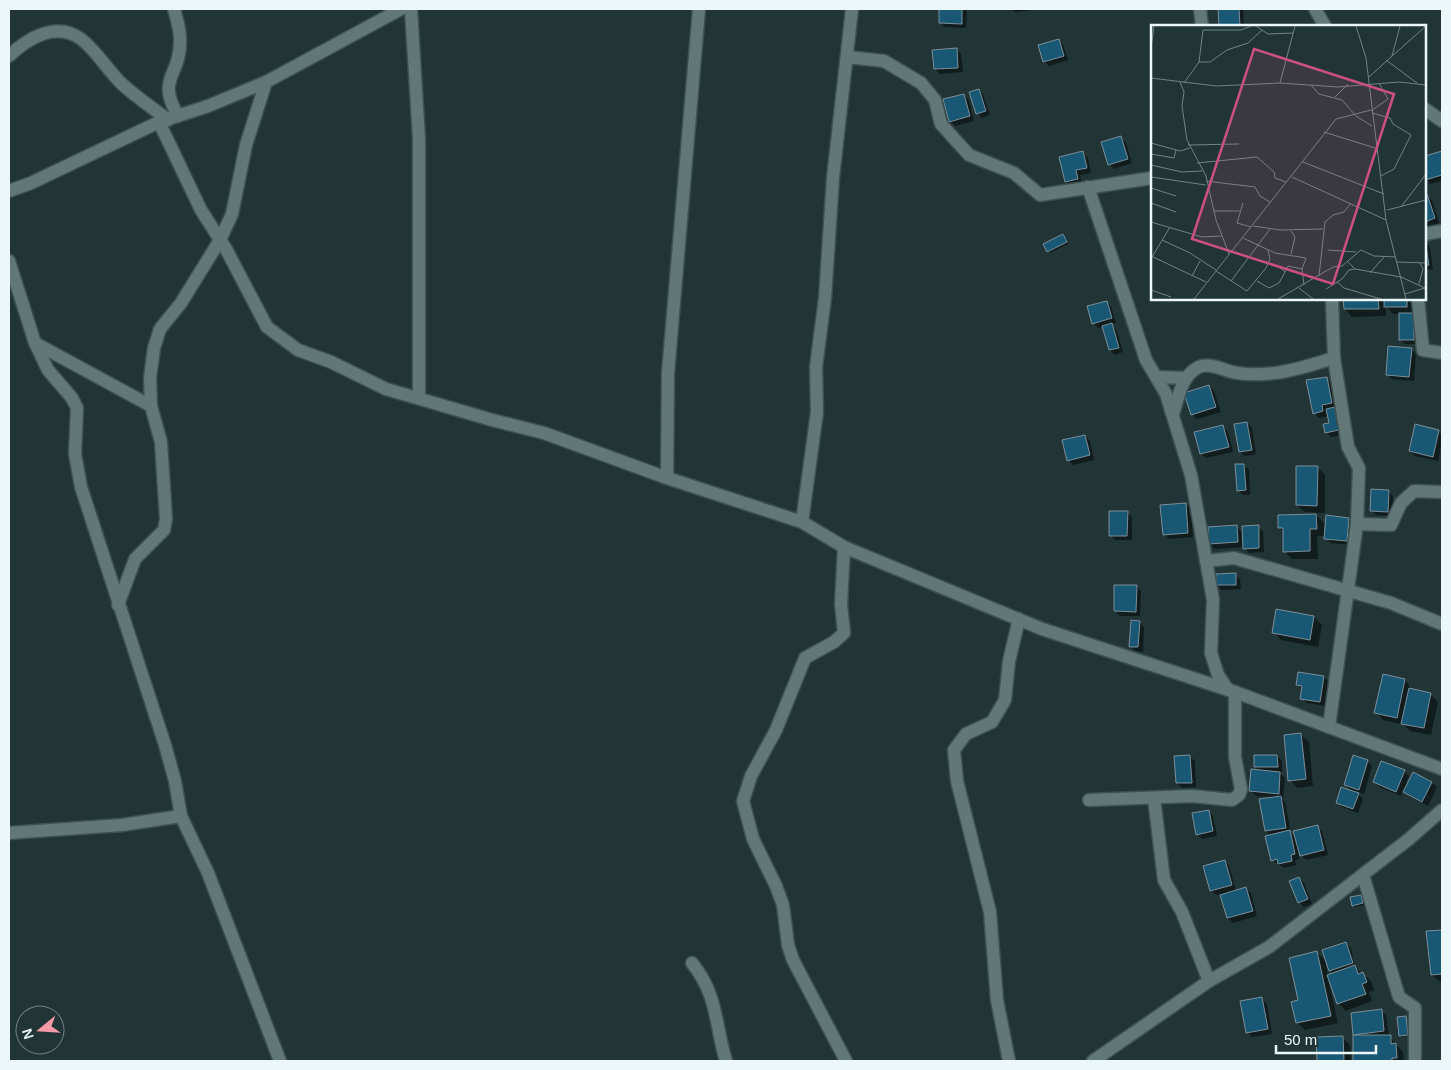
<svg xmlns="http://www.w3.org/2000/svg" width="1451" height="1070" font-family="Arial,sans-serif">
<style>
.shadow{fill:#0007}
.building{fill:#185875;stroke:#7c8e98}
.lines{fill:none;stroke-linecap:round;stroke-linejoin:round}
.street-casing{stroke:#3e5152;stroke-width:15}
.street{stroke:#617778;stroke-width:12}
.inset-road{fill:none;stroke:#728384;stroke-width:1}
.view{fill:#cc5082;fill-opacity:0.15;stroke:#cc5082;stroke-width:2.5}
.inset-edge{fill:none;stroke:#ebf7f8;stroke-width:2.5}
</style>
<rect width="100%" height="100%" fill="#213536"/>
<g class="shadow">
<polygon points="941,9 967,9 966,28 945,27 940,22"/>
<polygon points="1012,9 1033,9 1033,10 1015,12"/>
<polygon points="1220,9 1243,9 1244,26 1220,26"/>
<polygon points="1058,40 1063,45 1068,60 1049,66 1044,61"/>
<polygon points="956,49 961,54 963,72 940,74 935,69"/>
<polygon points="979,90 983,95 990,115 982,118 978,113"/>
<polygon points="964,95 969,100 974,121 955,126 950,121"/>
<polygon points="1121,138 1126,143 1132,163 1114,169 1110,164"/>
<polygon points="1442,152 1442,181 1430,184 1425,177 1425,158"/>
<polygon points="1083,153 1088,158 1091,173 1080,175 1082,184 1071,187 1066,182"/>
<polygon points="1425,196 1432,200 1439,223 1425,228"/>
<polygon points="1065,237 1068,244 1050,253 1048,251"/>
<polygon points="1425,242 1430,247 1433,270 1425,269"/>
<polygon points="1345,299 1414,299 1419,344 1405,344 1400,339 1400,314 1393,314 1386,306 1386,316 1352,317 1345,309"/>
<polygon points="1106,302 1111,307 1116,323 1111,324 1116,329 1123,352 1115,355 1110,350 1103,327 1098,328 1093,323"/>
<polygon points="1411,349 1416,354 1414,381 1392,379 1387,374"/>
<polygon points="1326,378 1331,383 1336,407 1334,408 1339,413 1344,435 1331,437 1326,432 1331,424 1329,416 1319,418 1314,413"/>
<polygon points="1209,386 1214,391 1221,412 1197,419 1192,414"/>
<polygon points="1247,423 1252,428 1256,454 1245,456 1240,452"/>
<polygon points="1223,427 1228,432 1233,452 1206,458 1201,453"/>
<polygon points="1438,431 1442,435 1442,441 1438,461 1415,456 1410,451"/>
<polygon points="1085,436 1090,441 1094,460 1073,465 1068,460"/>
<polygon points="1244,465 1249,470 1250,495 1243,495 1238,490"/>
<polygon points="1318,467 1325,475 1325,513 1305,512 1297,505"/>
<polygon points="1388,491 1393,496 1392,516 1376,515 1371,510"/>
<polygon points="1186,504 1191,509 1193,537 1169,539 1164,534"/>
<polygon points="1127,512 1132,517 1132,540 1115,540 1110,535"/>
<polygon points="1316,515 1324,523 1324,532 1349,519 1354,524 1352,545 1330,543 1325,536 1317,536 1318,559 1292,559 1285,552 1284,532 1279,528"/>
<polygon points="1236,526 1243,533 1258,526 1263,531 1264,552 1249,553 1244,547 1215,549 1210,544"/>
<polygon points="1235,575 1240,579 1241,589 1222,590 1217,585"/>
<polygon points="1136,586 1141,591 1140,616 1120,616 1115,611"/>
<polygon points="1314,617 1322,625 1318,647 1281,640 1274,632"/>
<polygon points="1140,622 1144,627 1143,652 1135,651 1130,646"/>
<polygon points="1324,677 1329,682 1325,706 1307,703 1302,698 1303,690 1298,685"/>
<polygon points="1405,680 1412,690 1430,694 1438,702 1431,735 1410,731 1404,725 1383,720 1376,712"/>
<polygon points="1301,735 1309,742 1313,786 1297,788 1290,780"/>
<polygon points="1277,756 1282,761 1282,772 1279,772 1285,778 1283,798 1281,798 1285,802 1291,833 1297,839 1317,826 1322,831 1328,855 1306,860 1298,852 1299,859 1295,860 1296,865 1284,868 1272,860 1271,836 1266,831 1273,797 1256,796 1251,791 1260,771 1255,767"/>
<polygon points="1190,757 1195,761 1196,787 1182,788 1177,783"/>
<polygon points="1367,761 1372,766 1364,794 1355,791 1363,799 1358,813 1342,807 1337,803 1353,792 1345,785"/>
<polygon points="1404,771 1409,776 1406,783 1432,783 1437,787 1428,806 1409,796 1403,790 1401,796 1379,787 1374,782"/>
<polygon points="1208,811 1213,816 1217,836 1202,839 1197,834"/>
<polygon points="1225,861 1229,866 1236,891 1246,889 1251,893 1257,916 1233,923 1228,918 1221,894 1216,895 1211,890"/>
<polygon points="1299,879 1304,883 1312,904 1304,907 1299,902"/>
<polygon points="1360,896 1364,905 1355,907 1353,905"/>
<polygon points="1442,931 1442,982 1440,982 1432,975 1427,933"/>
<polygon points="1346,944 1351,948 1355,968 1371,981 1374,990 1369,992 1372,1001 1346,1011 1338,1003 1331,982 1329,983 1338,1023 1305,1030 1297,1022 1300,1001 1317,953 1325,960 1328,976 1334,974 1330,970"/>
<polygon points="1262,999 1267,1004 1272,1034 1252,1037 1247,1032"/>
<polygon points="1381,1010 1386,1015 1389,1036 1403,1052 1404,1061 1355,1061 1354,1037 1356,1037 1354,1035"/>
<polygon points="1406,1018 1410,1036 1402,1037 1400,1035"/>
<polygon points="1342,1037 1350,1045 1351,1061 1319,1061 1318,1038"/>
</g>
<g class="building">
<polygon points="939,9 962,9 962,24 939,23"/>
<polygon points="1218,9 1239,9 1240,26 1219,26"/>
<polygon points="1059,39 1064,56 1043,62 1038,45"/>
<polygon points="957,48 958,68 934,69 932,50"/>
<polygon points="979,89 986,111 976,114 969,92"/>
<polygon points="964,94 970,116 949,122 943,99"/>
<polygon points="1121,136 1128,159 1108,165 1101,142"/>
<polygon points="1083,151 1087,168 1076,170 1078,179 1065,182 1059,157"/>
<polygon points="1442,151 1442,175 1425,180 1425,156"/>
<polygon points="1427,194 1435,218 1425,222 1425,195"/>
<polygon points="1063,234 1067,242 1047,252 1043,244"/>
<polygon points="1425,241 1429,265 1425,266"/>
<polygon points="1343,299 1378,299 1379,309 1344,309"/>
<rect x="1384" y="299" width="23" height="8"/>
<polygon points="1107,301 1112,318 1092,324 1087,306"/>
<rect x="1399" y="313" width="15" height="27"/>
<polygon points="1112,323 1119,348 1109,350 1102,326"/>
<polygon points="1388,346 1412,348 1409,377 1386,375"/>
<polygon points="1327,377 1332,403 1322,405 1323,411 1313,414 1306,380"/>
<polygon points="1209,385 1216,407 1191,415 1184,393"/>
<polygon points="1335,407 1339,430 1325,433 1323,424 1329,423 1326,409"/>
<polygon points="1247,422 1252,450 1239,452 1234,424"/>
<polygon points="1415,424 1439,430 1433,457 1409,451"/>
<polygon points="1223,425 1229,447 1200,454 1194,432"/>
<polygon points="1085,435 1090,455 1067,461 1062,440"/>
<polygon points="1235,464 1244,464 1246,490 1237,491"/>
<polygon points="1296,466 1318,466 1317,506 1296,505"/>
<polygon points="1371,489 1389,490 1388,512 1370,511"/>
<polygon points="1186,503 1188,533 1163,535 1160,505"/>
<polygon points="1109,511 1128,511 1127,536 1109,536"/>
<polygon points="1316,514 1317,529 1310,529 1310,551 1283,552 1283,528 1278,528 1278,515"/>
<polygon points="1326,515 1349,518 1347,541 1324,539"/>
<polygon points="1237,525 1238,542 1209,544 1208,527"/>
<polygon points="1259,525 1259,548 1243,549 1242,526"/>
<polygon points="1236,573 1236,585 1216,585 1216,574"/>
<polygon points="1114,585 1137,585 1136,612 1114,611"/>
<polygon points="1276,609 1314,616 1310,640 1272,633"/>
<polygon points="1131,620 1140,621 1138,647 1129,647"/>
<polygon points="1298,672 1324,676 1320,702 1300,699 1302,686 1296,685"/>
<polygon points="1383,674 1405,679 1397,718 1374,713"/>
<polygon points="1409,688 1431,693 1424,728 1401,724"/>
<polygon points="1301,733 1306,779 1288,781 1284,735"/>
<polygon points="1190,755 1192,783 1176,783 1174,756"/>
<polygon points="1254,755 1277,755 1278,767 1254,767"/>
<polygon points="1353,755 1368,760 1359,790 1344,785"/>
<polygon points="1381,761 1405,770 1396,792 1373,782"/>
<polygon points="1251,769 1280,772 1279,794 1249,791"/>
<polygon points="1413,772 1432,782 1422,802 1403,792"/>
<polygon points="1341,787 1359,793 1353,809 1336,803"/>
<polygon points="1281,796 1286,828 1265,831 1259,799"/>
<polygon points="1209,810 1213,831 1196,835 1192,813"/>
<polygon points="1318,825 1324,850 1300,856 1293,831"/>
<polygon points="1290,830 1295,854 1291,855 1292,861 1278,864 1277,859 1271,861 1265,836"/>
<polygon points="1225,860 1232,885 1210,891 1203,866"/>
<polygon points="1299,877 1308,899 1298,903 1289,881"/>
<polygon points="1246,887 1253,911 1227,918 1220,895"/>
<polygon points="1361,895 1363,903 1352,906 1350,897"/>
<polygon points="1442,930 1442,974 1431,975 1426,931"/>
<polygon points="1346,942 1353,963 1329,971 1322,950"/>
<polygon points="1317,951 1331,1016 1296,1023 1291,1002 1298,1000 1289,958"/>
<polygon points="1355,965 1358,974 1363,972 1367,982 1362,984 1366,994 1337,1004 1327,975"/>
<polygon points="1262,997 1268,1029 1246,1033 1240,1001"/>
<polygon points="1382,1009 1384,1031 1353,1035 1351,1013"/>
<polygon points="1406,1016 1408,1035 1399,1036 1397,1017"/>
<polygon points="1353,1035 1391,1035 1391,1044 1396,1043 1397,1058 1392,1058 1392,1061 1353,1061"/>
<polygon points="1343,1036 1344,1061 1317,1061 1316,1037"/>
</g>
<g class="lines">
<defs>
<g id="street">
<path d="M174,9C177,20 181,31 180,43C180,77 156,77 178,116"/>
<polyline points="411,9 419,139 419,398"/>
<polyline points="1200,9 1202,26"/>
<polyline points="1315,9 1325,26"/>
<path d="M9,56C28,38 56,21 81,39C97,51 108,71 122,84C136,97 153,108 168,120"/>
<polyline points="847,57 884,61 921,83 935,100 941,124 969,155 1014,173 1040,195 1152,178"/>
<polyline points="1425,109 1442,121"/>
<polyline points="159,122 201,210 226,249 267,327 298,350 331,362 386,389 492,420 544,433 667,478 802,522 844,547 1042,629 1235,692 1442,769"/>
<polyline points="1088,187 1146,360 1166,394 1191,475 1213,600 1211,653 1218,675 1228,690"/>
<polyline points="9,191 31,183 159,122 208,106 266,82 401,9"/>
<polyline points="1425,234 1442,231"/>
<polyline points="9,261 35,343 48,370 72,398 77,408 75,454 81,487 165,745 175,781 181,816 208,873 280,1061"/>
<polyline points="1418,299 1423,350 1442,353"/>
<polyline points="35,343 151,406"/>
<polyline points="1157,377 1186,378"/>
<path d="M1173,414C1178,399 1181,377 1197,368C1209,361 1224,371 1237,373C1271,378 1302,368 1334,358"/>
<polyline points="667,478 668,373 699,9"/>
<polyline points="802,522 817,412 816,367 825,298 833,178 852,9"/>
<polyline points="1357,524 1391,525 1401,503 1414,491 1442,492"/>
<polyline points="844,547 841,604 844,633 834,642 805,658 776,730 751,776 743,801 753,839 776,886 783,905 788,945 793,960 846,1061"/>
<polyline points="1206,561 1234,558 1391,603 1442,624"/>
<polyline points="118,605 135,559 164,530 166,519 161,442 151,406 150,378 154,348 160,329 181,303 220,240 232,214 246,145 266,82"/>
<polyline points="1329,727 1357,524 1359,468 1348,447 1334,358 1332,299"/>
<polyline points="1154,798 1164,880 1182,912 1209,981"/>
<polyline points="1089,800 1192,796 1232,800 1239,795 1241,789 1235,757 1235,692"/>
<polyline points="9,833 122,825 181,816"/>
<polyline points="1363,875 1399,997 1415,1008 1415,1061"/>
<path d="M692,963C718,995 715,1025 726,1061"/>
<polyline points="1009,1061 997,1000 990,912 957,781 954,750 966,734 992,722 1005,700 1009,661 1019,619"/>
<polyline points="1093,1061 1209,981 1269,947 1409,839 1442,810"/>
</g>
</defs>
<use href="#street" class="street-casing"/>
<use href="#street" class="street"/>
</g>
<g transform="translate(1151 25)">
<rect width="275" height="275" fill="#213536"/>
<path class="inset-road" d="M105,1L117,9L142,8M205,1L215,33L235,195L255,274M0,23L3,1M240,32L275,1M235,35L266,58M48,37H59L76,25L97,18L111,5M218,52L241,31L249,1M0,53L65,61L129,58L187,62L248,57L275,60M29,57L33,67L31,81L36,115L55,151L65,195L78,229M33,58L48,37L52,5H90L100,1M129,58L144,1M160,60L168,69L191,75L205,91L221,101M184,72L197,59M220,86L237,74L228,58M221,88L239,93L242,99L260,110L243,144L230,151M173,107L224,123M0,118L29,126L39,123M37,120L88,119M0,129L23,133L25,125M152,137L233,169M46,138L106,132L123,147L124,153L135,157M0,140L31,147L51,146M0,152L55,160M141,152L235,195M55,156L104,162L109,171L119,177M0,163L25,171M0,178L25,187M92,178L86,198L100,202M250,182L275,149M236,185L275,175M63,186H89M0,197L51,212L70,211M102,201L130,205L172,204M92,213L124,228L155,233L151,244L153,260M11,215L39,228L65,245M177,225L205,227M140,229L144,212L140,206M0,231L55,257M1,232L19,202M197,237L204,244L250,252L274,263M246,237L275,238M65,246L96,266L115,243L119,234L117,225M134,247L137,241L151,244M219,248L233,232M41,251L49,236M168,251L174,197L182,190L193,187L200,178M80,256L119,204M106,256L118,263L128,258L134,247L127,241M186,257L193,263L230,274M268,259L272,244L269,238M148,263L162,274M175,264L191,254L198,245L204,244M0,265L20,272M254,269L274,263M43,274L185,94L220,85M127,274L182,242L191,241L210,225L223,231L245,232"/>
<path class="view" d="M103,24L243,69L182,259L41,214Z"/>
<rect width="275" height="275" class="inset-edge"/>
</g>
<rect width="1451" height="1070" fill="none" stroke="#ebf7f8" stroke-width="20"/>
<g transform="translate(40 1030) rotate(252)"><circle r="24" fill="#213536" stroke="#728384"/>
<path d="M0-4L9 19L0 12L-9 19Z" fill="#f49aa6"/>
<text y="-8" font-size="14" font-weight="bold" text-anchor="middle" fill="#ebf7f8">N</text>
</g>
<path d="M1276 1045v8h100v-8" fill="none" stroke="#ebf7f8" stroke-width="2.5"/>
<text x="1284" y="1045" font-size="15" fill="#ebf7f8" stroke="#213536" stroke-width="4" paint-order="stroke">50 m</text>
</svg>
